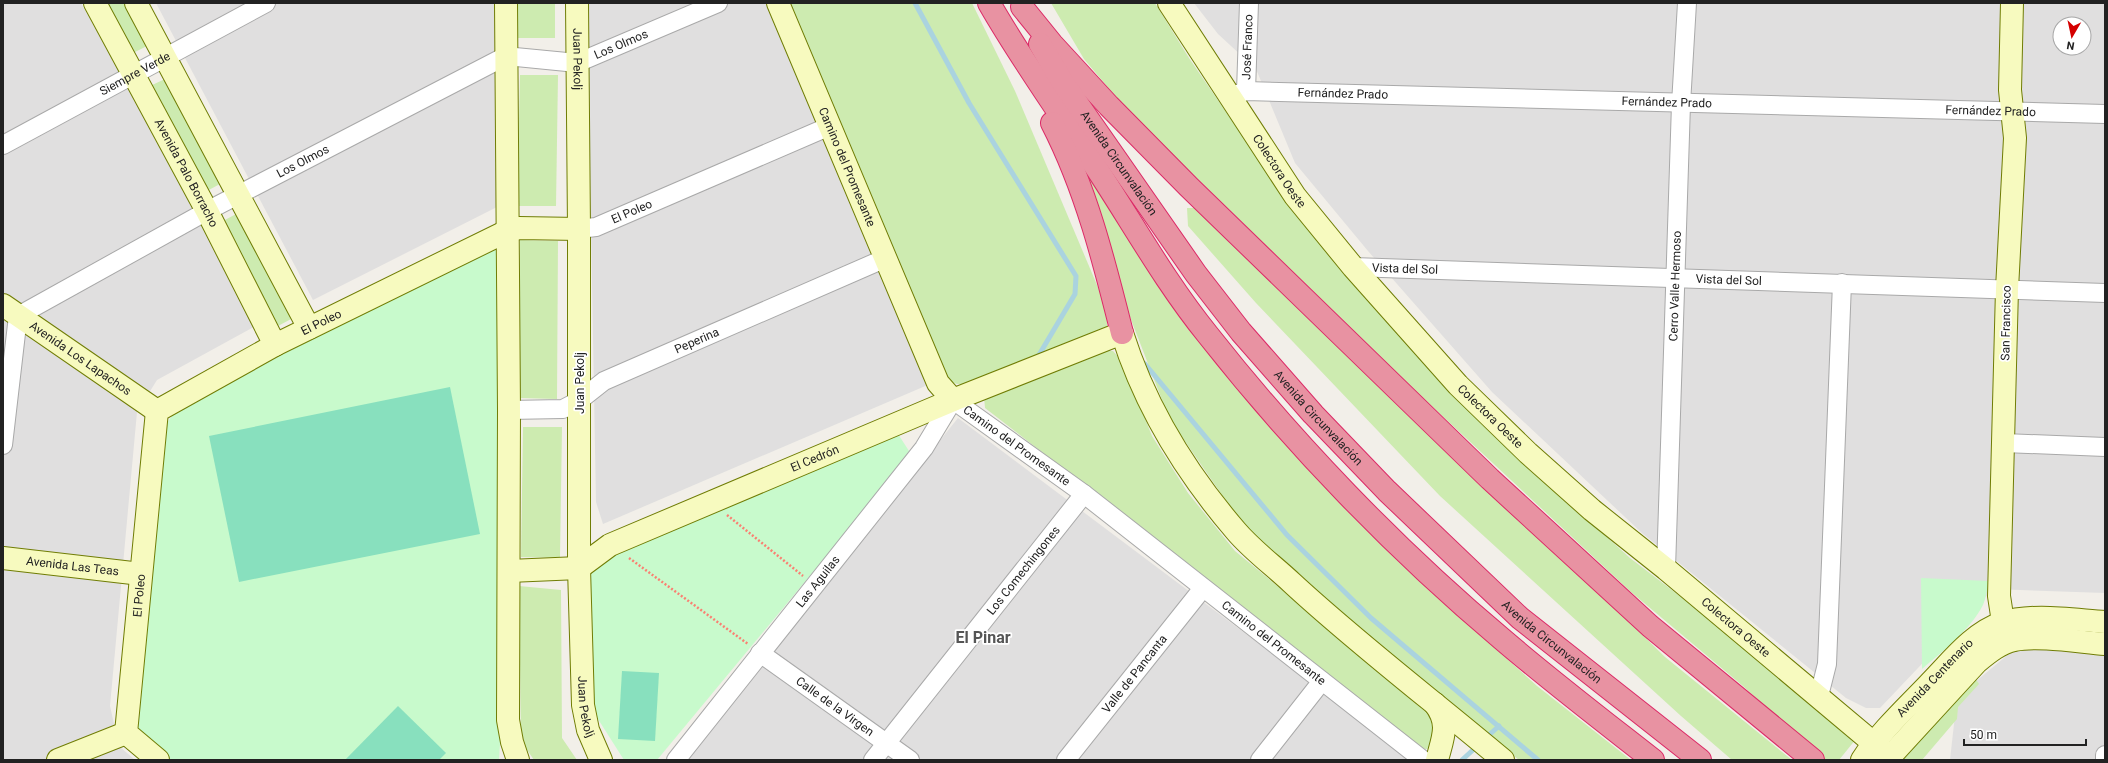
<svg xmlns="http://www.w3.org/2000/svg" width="2108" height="763" font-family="Roboto,sans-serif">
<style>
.residential{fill:#e0dfdf;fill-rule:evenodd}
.grass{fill:#cdebb0}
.park{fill:#c8facc}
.pitch{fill:#88e0be}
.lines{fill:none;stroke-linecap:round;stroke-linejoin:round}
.stream{stroke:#aad3df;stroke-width:5}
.street-casing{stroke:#a9a9a9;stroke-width:20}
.secondary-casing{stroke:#707d05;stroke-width:24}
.highway-casing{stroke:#dc2a67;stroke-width:24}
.path{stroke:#fa8072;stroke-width:2.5;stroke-dasharray:2 2;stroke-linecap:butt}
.street{stroke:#fff;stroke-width:18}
.secondary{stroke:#f7fabf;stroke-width:22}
.highway{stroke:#e892a2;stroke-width:22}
.labels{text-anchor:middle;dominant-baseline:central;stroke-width:3.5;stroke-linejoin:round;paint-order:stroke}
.street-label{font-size:12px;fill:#222;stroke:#fff}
.district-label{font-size:16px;font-weight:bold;fill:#555;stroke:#fff}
</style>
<rect width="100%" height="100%" fill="#f2efe9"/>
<g class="residential">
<polygon points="3,3 81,3 259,324 157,380 137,412 110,706 119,746 135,760 3,760"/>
<polygon points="156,3 496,3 497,207 313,300"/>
<polygon points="587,3 766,3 930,384 603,524 596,502"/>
<path d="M1194,3H2105V593L1993,589L1880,708H1866L1846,698L1642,533L1492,392L1368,251L1295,163L1256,69L1218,34ZM2060,24H2084V48H2060Z"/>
<polygon points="958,418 1414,760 683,760"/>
<polygon points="2016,648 2105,653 2105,760 1950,760 1957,697"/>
</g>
<g class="grass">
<polygon points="105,3 124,3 147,46 133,53"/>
<rect x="517" y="3" width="38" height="35"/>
<polygon points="786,3 972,3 1015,91 1108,311 1107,326 1101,331 964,384 957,384 949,381"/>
<polygon points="1051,3 1155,3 1189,58 1280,191 1377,310 1480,422 1630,558 1766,662 1856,739 1839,760 1822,760 1743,686 1631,592 1422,397 1171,153 1116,97 1084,59"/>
<polygon points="520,75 558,75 556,206 517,206"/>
<polygon points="165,79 220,184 205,192 150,86"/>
<polygon points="1068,136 1162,290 1229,379 1335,497 1444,602 1537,686 1631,760 1519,760 1327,605 1246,530 1169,418 1130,317 1104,228"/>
<polygon points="1187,208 1198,208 1546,540 1665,657 1792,760 1732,760 1681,716 1440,496 1256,303 1188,226"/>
<polygon points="238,213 293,318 278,326 223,221"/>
<polygon points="520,240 558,241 557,399 519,398"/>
<polygon points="1099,351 1113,351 1122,361 1152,436 1188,493 1235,551 1435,716 1432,748 1426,749 1419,748 1235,602 985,408 984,397"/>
<polygon points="523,427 562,427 560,558 521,557"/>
<polygon points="519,586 561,590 562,738 577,760 534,760 521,741"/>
<polygon points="1975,678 1979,684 1958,707 1957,719 1922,760 1900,760"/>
</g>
<g class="park">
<polygon points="496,248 500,256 501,729 499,760 171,760 138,731 136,715 164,427 174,413 477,249"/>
<polygon points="898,434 911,454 657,760 624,760 591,708 586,582 590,568 598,559"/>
<path d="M1921,578L1989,581C1987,589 1986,598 1983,605C1970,630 1943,651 1922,669Z"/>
</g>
<g class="pitch">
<polygon points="450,387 480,534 239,582 209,436"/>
<polygon points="622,671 659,673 655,741 618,739"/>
<polygon points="398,706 446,753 439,760 345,760"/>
</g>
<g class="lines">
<g class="stream">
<polyline points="915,3 969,103 1076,276 1075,294 1036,360"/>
<polyline points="1145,364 1287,535 1371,618 1538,760"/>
<polyline points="1489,735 1499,726"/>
<polyline points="1462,760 1474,749"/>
</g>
<defs>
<g id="street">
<path id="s1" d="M1246,91L1249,3"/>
<path id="s2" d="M1230,97L1246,91L2105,114"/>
<path id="s3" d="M3,145L266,3"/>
<path id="s4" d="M579,229L596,227L830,126"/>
<path id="s5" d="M1353,267L2105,293"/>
<path id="s6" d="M509,410L563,409L580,400L604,381L886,258"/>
<polyline points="2004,443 2105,447"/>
<path id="s7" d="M3,445L18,316L207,211L506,56L577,63L718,3"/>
<path id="s8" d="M1666,569L1681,104L1687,3"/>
<path id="s9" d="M760,653L910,760"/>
<polyline points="1819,696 1827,664 1842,283"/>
<path id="s10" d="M676,760L924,448L953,400L1084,494L1423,760"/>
<path id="s11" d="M873,760L1084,494"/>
<path id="s12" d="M1066,760L1203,588"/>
<polyline points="1260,760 1322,681"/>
<polyline points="2105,760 2105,755"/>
</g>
<g id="secondary">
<path id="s13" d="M95,3L207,211L275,345"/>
<polyline points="136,3 309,328"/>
<polyline points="506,3 509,410 508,720 512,742 518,760"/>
<path id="s14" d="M577,3L579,229V568L583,705L588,730L601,760"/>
<path id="s15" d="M778,3L938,383L953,400"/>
<path id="s16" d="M1169,3L1295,196L1353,267L1458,385L1528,453L1592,510L1666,569L1890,757"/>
<polyline points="2012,3 2010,90 2015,138 2007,289 1999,596 2003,622 2013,640"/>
<path id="s17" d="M3,305L157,411"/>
<path id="s18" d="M3,558L141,574"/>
<path id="s19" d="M509,571L579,568L610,545L953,400L1122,333C1145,406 1187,474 1236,531C1252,550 1274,566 1292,583C1359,645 1433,701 1503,760"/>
<path d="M1435,704C1450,724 1443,737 1437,760"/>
<polyline points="58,760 126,733"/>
<path id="s20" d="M158,760L126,733L157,411L275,345L507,231L519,228L579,229"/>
<path id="s21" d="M1862,760C1880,732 1905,709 1928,685C1950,663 1972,633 2002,623C2031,613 2074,620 2105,622"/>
<path d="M1887,760L1977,662C1988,653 2000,643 2014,640C2039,635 2079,642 2105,644"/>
</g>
<g id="highway">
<path d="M989,3C1021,59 1059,112 1095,166C1132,222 1165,282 1208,335C1293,443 1396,550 1502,639C1551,681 1602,720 1653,760"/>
<polyline points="1022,7 1052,44 1109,106 1189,187 1490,479 1650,626 1813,760"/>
<path id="s22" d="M1040,44L1063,83L1196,274L1241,332L1313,414L1387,491L1520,618L1700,760"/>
<path d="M1052,123C1086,189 1104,261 1122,333"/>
</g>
</defs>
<use href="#street" class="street-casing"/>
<use href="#secondary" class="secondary-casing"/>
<use href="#highway" class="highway-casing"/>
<g class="path">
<polyline points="727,515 803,576"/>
<polyline points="629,558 748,644"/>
</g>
<use href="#street" class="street"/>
<use href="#secondary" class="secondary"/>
<use href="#highway" class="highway"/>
</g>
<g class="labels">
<g class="street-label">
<text stroke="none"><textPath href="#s7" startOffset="802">Los Olmos</textPath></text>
<text stroke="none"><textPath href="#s1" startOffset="44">José Franco</textPath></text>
<text stroke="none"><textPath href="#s14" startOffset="56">Juan Pekolj</textPath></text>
<text stroke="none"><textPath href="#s3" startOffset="150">Siempre Verde</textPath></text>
<text stroke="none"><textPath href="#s2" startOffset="114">Fernández Prado</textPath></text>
<text stroke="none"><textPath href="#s2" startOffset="438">Fernández Prado</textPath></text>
<text stroke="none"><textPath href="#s2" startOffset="762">Fernández Prado</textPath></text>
<text stroke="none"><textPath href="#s7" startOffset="454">Los Olmos</textPath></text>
<text stroke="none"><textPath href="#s22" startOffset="143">Avenida Circunvalación</textPath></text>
<text stroke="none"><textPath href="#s15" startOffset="178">Camino del Promesante</textPath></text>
<text stroke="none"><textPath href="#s16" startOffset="201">Colectora Oeste</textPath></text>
<text stroke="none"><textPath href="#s13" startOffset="193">Avenida Palo Borracho</textPath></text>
<text stroke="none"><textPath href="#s4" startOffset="56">El Poleo</textPath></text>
<text stroke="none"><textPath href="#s5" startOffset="52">Vista del Sol</textPath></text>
<text stroke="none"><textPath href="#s5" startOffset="376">Vista del Sol</textPath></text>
<text stroke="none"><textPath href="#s8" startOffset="283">Cerro Valle Hermoso</textPath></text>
<text stroke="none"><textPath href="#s20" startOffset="552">El Poleo</textPath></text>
<text transform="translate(2006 323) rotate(-89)">San Francisco</text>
<text stroke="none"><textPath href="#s6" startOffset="205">Peperina</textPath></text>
<text stroke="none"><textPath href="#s17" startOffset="94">Avenida Los Lapachos</textPath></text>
<text transform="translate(580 383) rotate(-90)">Juan Pekolj</text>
<text stroke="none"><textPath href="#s16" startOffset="525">Colectora Oeste</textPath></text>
<text stroke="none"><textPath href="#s22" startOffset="467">Avenida Circunvalación</textPath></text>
<text stroke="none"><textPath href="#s10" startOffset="533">Camino del Promesante</textPath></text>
<text stroke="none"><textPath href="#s19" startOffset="331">El Cedrón</textPath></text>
<text stroke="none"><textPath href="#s18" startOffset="70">Avenida Las Teas</textPath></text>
<text stroke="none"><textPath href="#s11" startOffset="242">Los Comechingones</textPath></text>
<text stroke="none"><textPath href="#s10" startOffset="228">Las Aguilas</textPath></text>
<text stroke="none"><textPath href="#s20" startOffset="180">El Poleo</textPath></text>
<text stroke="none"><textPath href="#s16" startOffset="849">Colectora Oeste</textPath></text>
<text stroke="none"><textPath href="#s22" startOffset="791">Avenida Circunvalación</textPath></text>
<text stroke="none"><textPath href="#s10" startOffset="857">Camino del Promesante</textPath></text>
<text stroke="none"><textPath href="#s12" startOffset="110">Valle de Pancanta</textPath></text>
<text stroke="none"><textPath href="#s21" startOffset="110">Avenida Centenario</textPath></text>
<text stroke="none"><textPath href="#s9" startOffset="92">Calle de la Virgen</textPath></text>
<text stroke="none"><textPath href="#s14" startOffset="704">Juan Pekolj</textPath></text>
</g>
<g class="district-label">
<text x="983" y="637">El Pinar</text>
</g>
</g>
<rect width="2108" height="763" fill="none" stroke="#222222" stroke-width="8"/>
<g transform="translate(2072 36) rotate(189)"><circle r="19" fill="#ffffff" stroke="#a7a7a7"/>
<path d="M0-3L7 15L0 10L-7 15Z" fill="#d40000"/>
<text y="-6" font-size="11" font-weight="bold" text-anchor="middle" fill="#222222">N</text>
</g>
<path d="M1964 739v6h122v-6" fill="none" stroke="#222222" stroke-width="2"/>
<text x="1970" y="739" font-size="12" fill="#222222" stroke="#ffffff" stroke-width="3" paint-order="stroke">50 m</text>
</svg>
